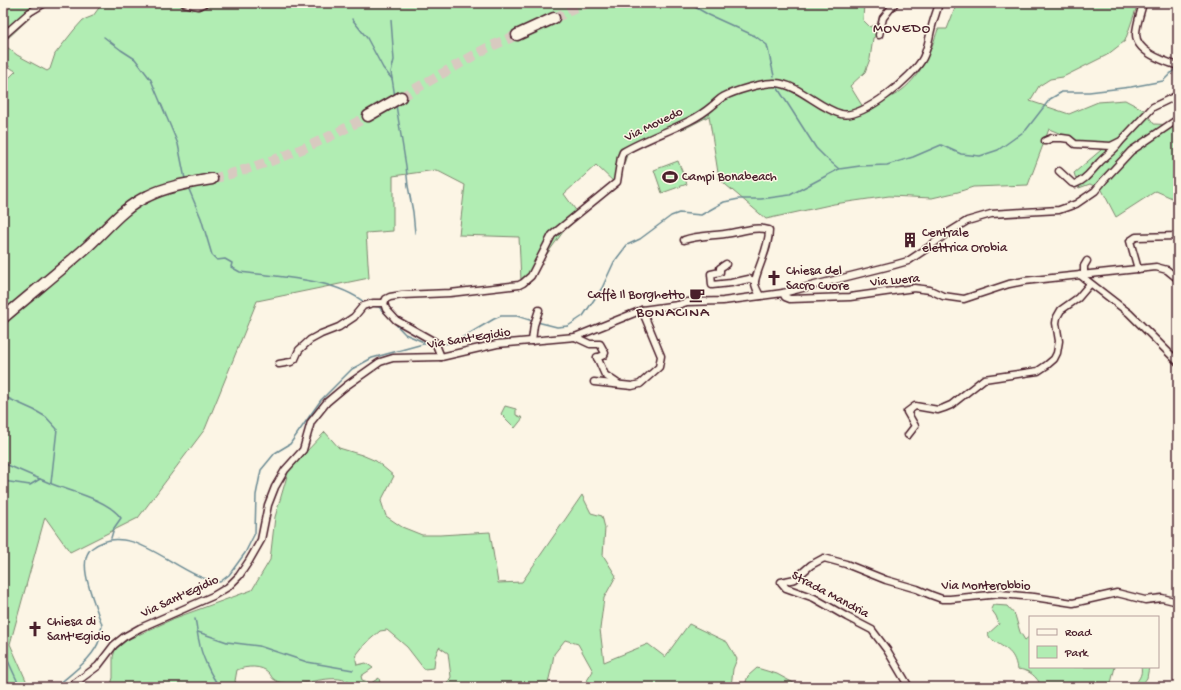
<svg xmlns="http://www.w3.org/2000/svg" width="1181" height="690" font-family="'Gochi Hand',sans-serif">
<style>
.green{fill:#b1edb3;stroke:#7e866f}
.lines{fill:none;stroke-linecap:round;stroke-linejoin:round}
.stream{stroke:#6c8b94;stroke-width:1.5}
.trunk-tunnel{stroke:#d8cac0;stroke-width:10;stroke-dasharray:10 5;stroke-linecap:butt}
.minor-casing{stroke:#4a1f2b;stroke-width:9}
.trunk-casing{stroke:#4a1f2b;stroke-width:13}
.minor{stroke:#fcf5e5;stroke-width:6}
.trunk{stroke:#fcf5e5;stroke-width:10}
.labels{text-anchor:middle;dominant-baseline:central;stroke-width:3;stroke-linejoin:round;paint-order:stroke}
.street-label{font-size:13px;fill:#4a1f2b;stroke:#fcf5e5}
.poi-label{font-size:13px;fill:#4a1f2b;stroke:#fcf5e5;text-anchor:start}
.neighbourhood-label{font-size:14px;letter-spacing:1px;fill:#4a1f2b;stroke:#fcf5e5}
.quarter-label{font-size:15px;letter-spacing:1px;fill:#4a1f2b;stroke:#fcf5e5}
</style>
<rect width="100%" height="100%" fill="#fcf5e5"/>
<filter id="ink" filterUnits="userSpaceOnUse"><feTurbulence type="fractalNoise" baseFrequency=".025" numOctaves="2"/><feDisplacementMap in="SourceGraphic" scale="8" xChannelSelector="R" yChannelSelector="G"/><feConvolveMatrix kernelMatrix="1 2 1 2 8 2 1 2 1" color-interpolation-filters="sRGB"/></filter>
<g filter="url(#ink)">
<g class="green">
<path d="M3,3H51L34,14L7,39V47L17,55L47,71L50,69L55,54L74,30L83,20L93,16L101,5L100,3H864L863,20L870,27L880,23L876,36L873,38L870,59L865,72L850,86L863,107C873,103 889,99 898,93C920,78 930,54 938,29H947L957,3H1140L1136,9L1125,41L1107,55L1063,77L1050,79L1039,86L1030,101L1069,114L1098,102L1125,100L1144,110L1154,124L1178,125V195L1172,198L1156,191L1116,217L1102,190L1090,184L1079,188L1074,173L1101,150L1049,129L1028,185L973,187L958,192L932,198L889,196L834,204L766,219L719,179L709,116L688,127L662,136L640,146L627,155L617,185L596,165L564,194L580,216L563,232L539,265L521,281L519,237L459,235L465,185L436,170L393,176V231L366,233L369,278L257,301L205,429L138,518L70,552L45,517L10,644L29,687H3V98L8,79L16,71C1,65 3,48 3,34L11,27L3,24Z"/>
<polygon points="678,161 687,184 662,193 654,170"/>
<polygon points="505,406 516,409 516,415 523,418 515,428 501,414"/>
<path d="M325,432L339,448L362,455L376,461L394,476L381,501L386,516L402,527L422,535H440L490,532L498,583L522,582L582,495L591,513L602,516L605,528L603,555L616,576L604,598L600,629L604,662L648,644L665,657L689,624L727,642L737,659L733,669L731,687H583L593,671L578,644L565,640L554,654L552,666L547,687H445L451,677L448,653L439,647L435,657L434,668L424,669L407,647L387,630L380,631L365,644L357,654L356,660L357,665L366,663L373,668L361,676L362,680L371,683L379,678L381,687H354C343,671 312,683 296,684C290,684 280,684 275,680C272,679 271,675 269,673C262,665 246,666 237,670L235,681L239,687H110L113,678V657L115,650L127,640L175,618L252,590L270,560L275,517L290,466L304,454Z"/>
<path d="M993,605L1007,606L1015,615L1020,632L1025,640L1030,636V667H1115L1111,683L1107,687H1042C1036,676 1030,670 1017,669C1014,649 1004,649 990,638L988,634L999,624L996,616L991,609Z"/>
<path d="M1141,667H1149L1147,678L1140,687H1132C1138,681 1143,675 1141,667Z"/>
<polygon points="757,668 777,674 801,687 744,687 748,676"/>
</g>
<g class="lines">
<g class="stream">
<polyline points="688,3 709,15 755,36 767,45 774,76"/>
<polyline points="1177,3 1178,25"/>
<polyline points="352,19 367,38 383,68 392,79"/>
<polyline points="391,20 394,60 391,72 395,97"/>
<polyline points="104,37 121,50 135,59 151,80 178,144 185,179"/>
<polyline points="777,87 816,148 826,158 839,169"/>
<polyline points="396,105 406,166 408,186 413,212 415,233"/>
<path d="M188,187L201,218L212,255L217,260L225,259L232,263L231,267L240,272C277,277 335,278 365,303"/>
<polyline points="371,306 379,307 405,334 426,343"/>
<polyline points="537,322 557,327 568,326 583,316 602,288 614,262 627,245 640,239 671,216 679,213 701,215 724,202 739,199 761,199 790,195 839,169 860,166 887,165 913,157 941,145 961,154 980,156 998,150 1026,130 1050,99 1062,92 1089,92 1131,87 1163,81 1176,68"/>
<polyline points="439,344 453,343 494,319 501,316 517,316 533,321"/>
<polyline points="3,396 34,410 46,417 57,429 51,483"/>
<path d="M3,463C19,470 35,477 52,484C73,492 108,500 121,518L114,528L111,538"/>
<polyline points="3,481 30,485 40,479"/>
<path d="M195,619C197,626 197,634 199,641C201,654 211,677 220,687"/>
<polyline points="198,632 227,642 259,646 307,662 353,670"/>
<polyline points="3,650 20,687"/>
<path d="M56,687C71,673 94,659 100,638C100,634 101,629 102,626C102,622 99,618 98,614C93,599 76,560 92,548C132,517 179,579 220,582L229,575L245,553L255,533L256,495L261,470L275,453L290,444L321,400L352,369L372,358L423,344H433"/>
</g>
<g class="trunk-tunnel">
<polyline points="554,18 587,3"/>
<polyline points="401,97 487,48 517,35"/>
<path d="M212,179C269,164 318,145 368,116"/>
</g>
<defs>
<g id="minor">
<polyline points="184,3 198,6 205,3"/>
<path d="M1143,3C1141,12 1136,25 1136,34C1136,52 1164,61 1178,66"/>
<polyline points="879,35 883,18 895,3"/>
<polyline points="3,36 30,12 45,3"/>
<polyline points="1045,141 1052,138 1062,138 1069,139 1075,144 1111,146 1121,141 1153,107 1178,95"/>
<path d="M1059,171L1072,183L1075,184C1086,180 1091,171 1099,163C1106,155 1114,151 1120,142"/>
<path d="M684,240C699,235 715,236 731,233C743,231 756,226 769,230C769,248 759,264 755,281C754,286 758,291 760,296"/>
<polyline points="726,264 720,268 720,272 711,274 712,285 731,283 749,279 755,281"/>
<polyline points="1138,269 1130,241 1136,237 1178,236"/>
<polyline points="1080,275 1129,313 1178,362"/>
<polyline points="1084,275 1084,266 1087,261"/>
<polyline points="783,293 785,297 790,299 850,297 914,288 930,290 943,296 964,299 1009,284 1024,281 1156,267 1167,270 1178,279"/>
<path d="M384,303L386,299L390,297L402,295L450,293L519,285L523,283L531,276L552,235L617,182L621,157L623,152C644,140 667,132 689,121C697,117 705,112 712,106C716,103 719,99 723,97C734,91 764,82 776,83C798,84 820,109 841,114C862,120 914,76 923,58C928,48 929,37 932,26C934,18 937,11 939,3"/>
<polyline points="384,303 386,309 396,320 435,342 441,357"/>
<polyline points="575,337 590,344 600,344 605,353 604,355 597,358"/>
<polyline points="532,341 534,325 539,310"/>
<polyline points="597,357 605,375 617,383"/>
<polyline points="279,364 291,362 295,359 299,350 310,340 321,334 339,327 354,317 363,306 373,303 384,303"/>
<polyline points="594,382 632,386 640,384 659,367 661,356 642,310"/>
<polyline points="908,435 915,426 907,412 915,406 938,410 944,408 951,405 984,379 1038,371 1047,365 1054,359 1057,353 1059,341 1056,323 1057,317 1061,310 1078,298 1090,284"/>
<polyline points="71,687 75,683 98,666 114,645 124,637 140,628 213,596 228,587 239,576 249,561 261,540 268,505 275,487 285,470 303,450 311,422 327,402 346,386 380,362 393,358 441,357 497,344 575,337 642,310 678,305 687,302 723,301 783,293 894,265 908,261 926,249 946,234 967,221 991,214 1059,210 1076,204 1095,191 1104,180 1131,151 1178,119"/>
<polyline points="909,687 887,650 872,630 847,617 814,598 786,588 781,582 795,579 811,565 824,558 846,564 886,580 917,589 931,595 942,599 950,599 1000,594 1034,597 1073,603 1117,593 1145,600 1162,598 1178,602"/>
</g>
<g id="trunk">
<polyline points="517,35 554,18"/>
<polyline points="368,116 401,97"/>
<path d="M3,318C31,294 60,271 87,247C107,229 123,207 148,196C168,186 190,183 212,179"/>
</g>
</defs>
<use href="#minor" class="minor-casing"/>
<use href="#trunk" class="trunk-casing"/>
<use href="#minor" class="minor"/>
<use href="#trunk" class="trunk"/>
</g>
</g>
<defs>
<symbol id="stadium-bare" viewBox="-9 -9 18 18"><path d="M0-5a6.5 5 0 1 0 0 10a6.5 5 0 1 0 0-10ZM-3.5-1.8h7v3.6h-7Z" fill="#4a1f2b" stroke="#fcf5e5" stroke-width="2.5" paint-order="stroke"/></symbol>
<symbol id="building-bare" viewBox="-9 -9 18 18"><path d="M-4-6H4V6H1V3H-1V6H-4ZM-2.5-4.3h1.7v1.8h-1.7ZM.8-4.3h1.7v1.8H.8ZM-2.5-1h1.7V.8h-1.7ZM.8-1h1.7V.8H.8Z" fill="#4a1f2b" stroke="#fcf5e5" stroke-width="2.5" paint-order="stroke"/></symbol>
<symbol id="church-bare" viewBox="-9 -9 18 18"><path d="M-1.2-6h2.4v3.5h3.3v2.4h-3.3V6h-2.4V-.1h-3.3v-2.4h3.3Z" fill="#4a1f2b" stroke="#fcf5e5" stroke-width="2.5" paint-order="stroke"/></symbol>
<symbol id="cafe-bare" viewBox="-9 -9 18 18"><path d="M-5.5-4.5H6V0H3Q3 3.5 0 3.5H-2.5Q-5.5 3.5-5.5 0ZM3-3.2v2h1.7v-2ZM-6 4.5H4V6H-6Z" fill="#4a1f2b" stroke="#fcf5e5" stroke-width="2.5" paint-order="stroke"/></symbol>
</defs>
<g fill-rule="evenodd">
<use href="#stadium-bare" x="659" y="166" width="22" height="22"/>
<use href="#building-bare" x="899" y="229" width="22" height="22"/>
<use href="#church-bare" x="763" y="267" width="22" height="22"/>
<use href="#cafe-bare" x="686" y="284" width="22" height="22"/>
<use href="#church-bare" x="24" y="618" width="22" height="22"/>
</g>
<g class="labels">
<g class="street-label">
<text transform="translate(654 125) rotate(-26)">Via Movedo</text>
<text transform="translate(895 281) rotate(-5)">Via Luera</text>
<text transform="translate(469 339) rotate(-9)">Via Sant'Egidio</text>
<text x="986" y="586">Via Monterobbio</text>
<text transform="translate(830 595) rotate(28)">Strada Mandria</text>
<text transform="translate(180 597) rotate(-25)">Via Sant'Egidio</text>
</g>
<g class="poi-label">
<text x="682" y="177">Campi Bonabeach</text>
<text x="922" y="233">Centrale<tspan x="922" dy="15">elettrica Orobia</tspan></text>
<text x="786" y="271">Chiesa del<tspan x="786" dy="15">Sacro Cuore</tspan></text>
<text x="685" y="295" text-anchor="end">Caffè Il Borghetto</text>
<text x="47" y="622">Chiesa di<tspan x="47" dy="15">Sant'Egidio</tspan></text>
</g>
<g class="neighbourhood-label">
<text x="902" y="29">MOVEDO</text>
</g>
<g class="quarter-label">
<text x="673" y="313">BONACINA</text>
</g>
</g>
<rect width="1181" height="690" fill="none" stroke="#fcf5e5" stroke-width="16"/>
<rect x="8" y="8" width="1165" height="674" fill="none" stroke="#4a1f2b" stroke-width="1.5" filter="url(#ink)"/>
<rect x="1029" y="616" width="130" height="52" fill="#fcf5e5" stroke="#b59f9b"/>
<rect x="1037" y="629" width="20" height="6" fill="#fcf5e5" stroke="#b59f9b"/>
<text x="1065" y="636" font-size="12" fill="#4a1f2b">Road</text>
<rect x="1037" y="646" width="20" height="12" fill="#b1edb3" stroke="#b59f9b"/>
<text x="1065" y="656" font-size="12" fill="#4a1f2b">Park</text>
</svg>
